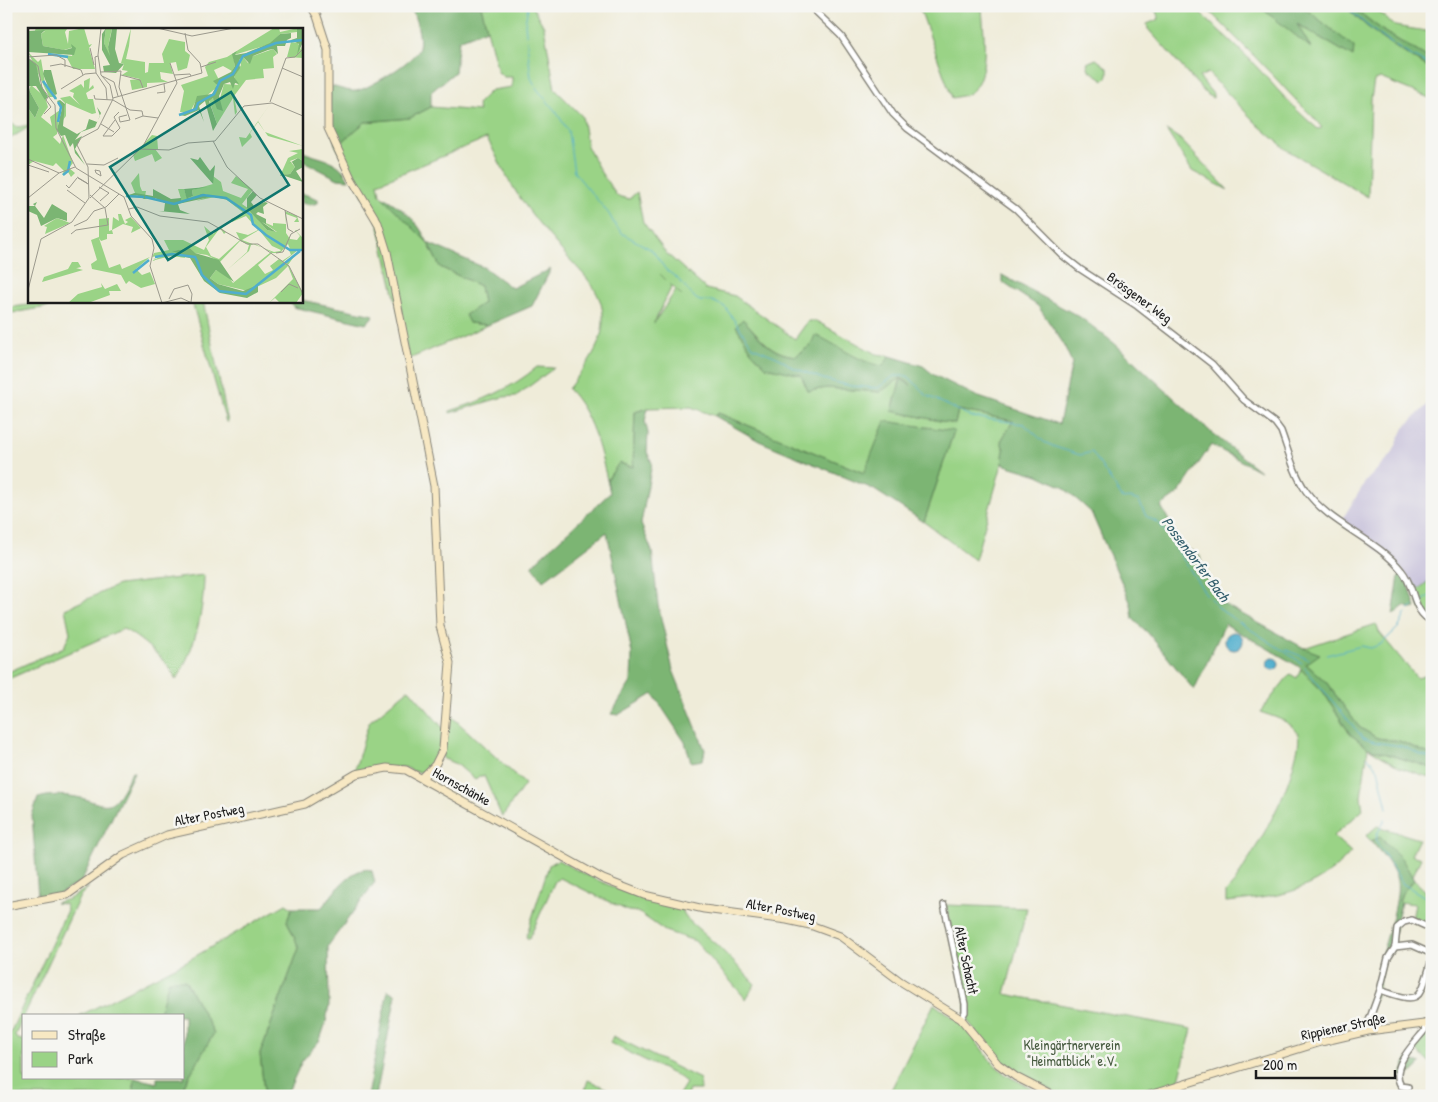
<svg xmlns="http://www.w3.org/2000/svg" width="1438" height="1102" font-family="'Patrick Hand',sans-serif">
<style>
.industrial{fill:#c6c0da}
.green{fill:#9ad386;stroke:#5b7851;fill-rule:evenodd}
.forest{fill:#7bb573;stroke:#4c6848}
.water{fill:#4faecd;stroke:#366574}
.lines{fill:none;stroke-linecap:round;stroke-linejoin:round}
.stream{stroke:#4faecd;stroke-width:1}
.street-casing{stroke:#86847a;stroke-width:8}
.secondary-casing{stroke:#86847a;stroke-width:9}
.street{stroke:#fff;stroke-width:5}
.secondary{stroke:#f7e8c3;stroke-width:7}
.labels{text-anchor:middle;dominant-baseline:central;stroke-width:5;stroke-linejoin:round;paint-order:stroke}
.street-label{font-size:14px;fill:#1c1c1c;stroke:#f6f6f2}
.park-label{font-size:14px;fill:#485c41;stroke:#f6f6f2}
.water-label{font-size:15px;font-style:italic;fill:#335e6c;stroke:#f6f6f2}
.inset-river{fill:none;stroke:#4faecd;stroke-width:2.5}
.inset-road{fill:none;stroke:#9b998d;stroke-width:1}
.view{fill:#0f766e;fill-opacity:0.15;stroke:#0f766e;stroke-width:2.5}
.inset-edge{fill:none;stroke:#1c1c1c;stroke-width:2.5}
</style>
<rect width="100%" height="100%" fill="#f6f6f2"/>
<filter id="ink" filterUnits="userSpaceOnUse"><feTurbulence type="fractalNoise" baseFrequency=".02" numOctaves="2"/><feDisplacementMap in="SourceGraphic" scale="10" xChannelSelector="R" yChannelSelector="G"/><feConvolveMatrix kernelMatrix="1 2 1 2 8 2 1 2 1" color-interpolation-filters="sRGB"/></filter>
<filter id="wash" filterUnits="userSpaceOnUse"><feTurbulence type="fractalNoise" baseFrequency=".0096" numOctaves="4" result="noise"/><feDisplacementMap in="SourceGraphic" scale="20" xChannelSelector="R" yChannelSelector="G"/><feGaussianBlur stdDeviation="1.12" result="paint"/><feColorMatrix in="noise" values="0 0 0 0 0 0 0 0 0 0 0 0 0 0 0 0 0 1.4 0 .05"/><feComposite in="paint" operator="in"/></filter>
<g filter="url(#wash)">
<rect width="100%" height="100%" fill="#efecd9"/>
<polygon class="industrial" points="1432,400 1432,578 1418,589 1403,571 1341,521 1366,481 1392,454 1404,428"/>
<g class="green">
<path d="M481,6H532L544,27L555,89L582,116L587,146L600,171L617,196L629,199L637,192L643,222L666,253L706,289L735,296L795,339L808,321H816L876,354L890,356L883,366L871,365L856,357L811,345L796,356C768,353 762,337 742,319L766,366L801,375L808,391L827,388L880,392L901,377L892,411L955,424L958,410L1013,421L1001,441L1004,450L1002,464L975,560L924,522L954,431L864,473L718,413L715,416L691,407L648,408L635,412L633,467L619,463L607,480C600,449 591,412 568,389C585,367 605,344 603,315C601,285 575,268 558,246C544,230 530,213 518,195C506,177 497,157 487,138L378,183L380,195L428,243L440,267L480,286L483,303L469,323L488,325L409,359L378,223L335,144L342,142L365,122L410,118L431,107L479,111L477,104L491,90L512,87V77H504L498,72ZM660,274L682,296L676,290L654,323L672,286Z"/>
<path d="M919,6H982C983,31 990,67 974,89C968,96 960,96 952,98Z"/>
<path d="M1154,6H1193C1207,21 1222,32 1236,46C1265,73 1287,104 1318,129L1322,128C1314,116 1303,108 1293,97C1264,65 1235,37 1204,6H1259L1310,46L1296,24L1352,56L1353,47L1302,6H1345C1371,33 1399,51 1432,69V99L1380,78L1374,81L1371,99L1368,197L1287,150L1257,124L1208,73L1199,77L1213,94V98L1207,95L1148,29L1147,24L1159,19Z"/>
<polygon points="1351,6 1372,6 1395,26 1432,32 1432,60 1386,33"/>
<polygon points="1096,59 1108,68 1108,76 1104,80 1089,70 1087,63"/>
<polygon points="6,121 18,127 29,125 29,127 6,141"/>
<polygon points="1166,130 1180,139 1228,190 1192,171"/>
<polygon points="56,301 82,301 6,314 6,308"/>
<polygon points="190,301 203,301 228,422 226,422 193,305"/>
<path d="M537,367L554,368L516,396L503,397L450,413V411C482,401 511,389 537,367Z"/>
<path d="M204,575C204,611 195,649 176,680C173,665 137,635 123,629L6,680V673L64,647L70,633L65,609L118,585Z"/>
<polygon points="1432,578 1432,620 1420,608 1411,580 1419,589"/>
<polygon points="1376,624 1379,632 1417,678 1432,674 1432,755 1399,741 1377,738 1359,727 1326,682 1305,663 1304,648"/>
<path d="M1301,669L1324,693L1350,734L1368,748L1432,768V778L1401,768L1368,748L1361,797L1363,810L1333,836L1351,852C1315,893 1277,897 1226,902V892L1235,882C1259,842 1284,804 1295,759C1297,751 1301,740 1297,732C1291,721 1271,716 1260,712L1290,674L1297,678Z"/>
<path d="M409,689L443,728C441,742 438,774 417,772C411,771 407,767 402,767C386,767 369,771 354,772L369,722Z"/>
<polygon points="449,714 525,784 502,817 484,776 479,776 475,780 458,765 442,758"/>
<polygon points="1377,826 1419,839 1411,855 1421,858 1412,878 1401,859 1381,837 1371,841 1366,836"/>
<path d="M558,860C598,882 637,899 682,909L686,918L719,947L755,984L746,999L695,941L665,931L638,912L628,911L560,878L555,881L529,939L526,937L549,865Z"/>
<polygon points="1414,880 1432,897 1432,914 1424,923 1412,919 1415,904 1399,902 1402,893"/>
<polygon points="89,887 80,896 15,1035 17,1039 24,1040 24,1078 135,1078 133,1096 6,1096 6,1042 67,910 65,904 55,903 69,899"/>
<polygon points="286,904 292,908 287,921 299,948 260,1054 264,1091 262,1096 186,1096 184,1085 214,1033 185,980 158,1016 79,1016 187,961"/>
<polygon points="946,905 1027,908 1005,994 1192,1029 1178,1084 1117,1096 1063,1096 1019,1074 1002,1062 966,1019 966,996"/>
<polygon points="1382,954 1384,955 1378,989 1363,1030 1359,1030 1375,988"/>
<polygon points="934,1004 964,1026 991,1061 1006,1075 1047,1096 888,1096"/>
<polygon points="1432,1029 1432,1064 1413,1048"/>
<polygon points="613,1036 700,1079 701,1090 689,1090 687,1096 678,1096 686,1083 681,1078 610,1043"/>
<polygon points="588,1080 623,1096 599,1096 585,1089"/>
</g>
<g class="forest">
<path d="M411,6H481L487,29L459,40L455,72L431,92V107L410,118L365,122L342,142L335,144L328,109L330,86C337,87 349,92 356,91C369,89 417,59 419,48C422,35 415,19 411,6Z"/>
<polygon points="1259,6 1302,6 1354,47 1353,57 1297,24 1311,48"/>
<path d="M1345,6H1351L1386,33L1432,60V69C1399,51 1371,33 1345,6Z"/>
<path d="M301,151C321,160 339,158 349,180L338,179L301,160Z"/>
<polygon points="301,193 318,199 318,203 310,205 301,203"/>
<path d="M380,195C402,208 417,219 428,243L485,268L512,288L551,269L532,306L488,325L469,323L465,315L483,303L480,286L440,267L428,243Z"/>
<path d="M1002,275L1080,317L1114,343L1213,434L1260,471L1211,445L1179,493L1161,506L1182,545L1200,556L1209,587L1220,602L1304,648L1320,654L1306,664L1326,682L1359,727L1377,738L1399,741L1432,755V768L1368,748L1350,734L1324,693L1298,666L1225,624L1194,690L1148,633L1133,619L1131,604L1091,512L1063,487L1038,475L1002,464L1004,450L1001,441L1013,421L958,410L955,424L892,411L901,379L911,385L901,378L880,392L827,388L808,391L801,375L766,367L751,351L736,326L743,319C760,338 770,354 796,356L811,345L815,335C838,344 858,363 883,366L890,356L923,366L934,375L976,396L1059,424L1072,363L1063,343L1038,306L1002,282Z"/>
<polygon points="301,300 374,315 366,324 293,307 291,301"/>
<polygon points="648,408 645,421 648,433 647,452 652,463 641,524 652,551 658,605 673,670 705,750 703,760 691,762 685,742 653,694 618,715 611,714 631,682 632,653 607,532 543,581 532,565 610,493 607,480 619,463 633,467 635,412"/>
<polygon points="718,413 864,473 885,421 954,431 924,522 873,489 759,441 715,416"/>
<polygon points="1402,572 1409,584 1416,608 1413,609 1404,606 1393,615 1399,576"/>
<path d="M132,772H134L81,882L59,894L38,897L32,815L38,798C50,794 69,795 81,798C90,800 100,806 109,804C119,801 127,780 132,772Z"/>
<path d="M1380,837L1402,859L1414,880L1402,893L1399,901L1401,902L1391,947L1384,955L1382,954C1387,935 1402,895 1396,877C1391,863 1380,852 1371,841Z"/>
<path d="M367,869L372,871L375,882L328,946L329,1005L326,1022L320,1040L302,1061L286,1096H262L264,1091L260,1054L299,948L287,921L292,908H321C334,894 347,871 367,869Z"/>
<polygon points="169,980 185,980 214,1033 184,1085 186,1096 133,1096 135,1078 157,1083 157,1078 184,1078 184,1016 158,1016"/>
<polygon points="388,990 396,995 376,1096 367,1096"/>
<polygon points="1407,1058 1421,1064 1405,1079 1401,1075"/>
</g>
<g class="water">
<circle cx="1234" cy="641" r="9"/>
<circle cx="1273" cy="664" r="6"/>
</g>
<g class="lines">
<g class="stream">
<polyline points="528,6 525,24 531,78 537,89 557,113 568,131 574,172 609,214 615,225 623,234 652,250 666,270 677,278 696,299 700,301 712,301 725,307 753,347 779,358 792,367 823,379 851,386 878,388 894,376 908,376 926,395 972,417 1024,424 1044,442 1055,447 1080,455 1092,452 1123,499 1130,498 1139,501 1146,516 1160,524 1206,594 1222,611 1302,663"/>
<path d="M1346,6C1372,32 1399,51 1432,66"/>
<polyline points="1419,604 1432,594"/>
<polyline points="1409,609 1414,606"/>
<polyline points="1286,650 1308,659"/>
<polyline points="1327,655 1361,646 1371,648 1381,644 1399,627 1406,613"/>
<polyline points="1305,668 1363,738 1374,742 1401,746 1432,759"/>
<polyline points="1368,757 1378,769 1387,808"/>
<polyline points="1385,819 1377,834 1376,841 1403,884 1432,901"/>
</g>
</g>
</g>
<g filter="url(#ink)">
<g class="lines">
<defs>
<g id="street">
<path d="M810,6L841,36L893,114L907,128L1016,209L1062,255L1080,269L1137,306L1212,364L1244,400L1275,423L1281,431C1288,450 1294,474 1306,491C1330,525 1376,538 1402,571C1415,586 1412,613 1432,621"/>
<polyline points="944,905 965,1004 965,1012 961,1019"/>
<polyline points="1395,947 1412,945 1430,953"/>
<path d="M1380,990C1423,1005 1419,1000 1432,959"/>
<polyline points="1368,1031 1367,1026 1380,990 1388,958 1395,947 1397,928 1404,922 1412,920 1432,929"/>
<path d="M1408,1087L1401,1086C1389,1067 1414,1044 1425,1030V1023"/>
</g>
<g id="secondary">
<polyline points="311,6 317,16 328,50 328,128 351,178 378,223 387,252 434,486 440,626 450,663 443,749 435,765 422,778"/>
<polyline points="6,906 67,895 123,855 167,835 305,804 356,774 387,768 406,770 603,879 644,895 704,909 787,920 810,925 840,936 900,981 961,1019 998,1064 1016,1077 1053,1096"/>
<polyline points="1146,1096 1321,1042 1368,1031 1432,1023"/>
</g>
</defs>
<use href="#street" class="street-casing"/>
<use href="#secondary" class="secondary-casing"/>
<use href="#street" class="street"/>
<use href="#secondary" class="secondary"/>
</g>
</g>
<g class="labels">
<g class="street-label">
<text transform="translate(1140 297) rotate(36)">Brösgener Weg</text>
<text transform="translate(462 786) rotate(29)">Hornschänke</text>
<text transform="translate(209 814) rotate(-11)">Alter Postweg</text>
<text transform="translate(781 909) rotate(11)">Alter Postweg</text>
<text transform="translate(967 960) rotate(78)">Alter Schacht</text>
<text transform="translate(1343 1026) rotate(-12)">Rippiener Straße</text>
</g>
<g class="park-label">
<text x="1072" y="1044">Kleingärtnerverein<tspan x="1072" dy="16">"Heimatblick" e.V.</tspan></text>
</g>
<g class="water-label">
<text transform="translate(1196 559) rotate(53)">Possendorfer Bach</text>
</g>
</g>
<g transform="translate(28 28)">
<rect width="275" height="275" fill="#efecd9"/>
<path d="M8,0L39,1L37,4L40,16L41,3L56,0L61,17L64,16L61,20L67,41H45L38,28L27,26L44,28L46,19L36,22L15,18L13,6L17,3L6,5ZM78,0H84L80,19L84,28H81L76,15ZM103,0L101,18L98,31L117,34V45L120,44L121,35H136L134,26L141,11L157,14V23L162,27L159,40L150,43L148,34L142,35L145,46L132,44L133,51L140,54L119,55V59L104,62L102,52L112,51L94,47L100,43L94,42L96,36L93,35ZM246,0H251L252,4L270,0L269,4L252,6L242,16L206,27L209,23L205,27L207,38L204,43L195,38L186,42L190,50L188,60L177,69H170L162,84H152L156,63L153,57L180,48L177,39L181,34L199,29ZM263,14L270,15L273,22L275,14V30L259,29ZM245,21L249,26L245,29L246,40L235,41L236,50L218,52L206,68L209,84L207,87L205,70L189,96L181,72L185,70L191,74L196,56L210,57L206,49L213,37L211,32L215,29L220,35L225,28ZM0,24L10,34L13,31L17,55L28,68L29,72L26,69H21ZM62,50L61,61L65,57L66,60L58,65L60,71H65L68,85L64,86L38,75V88L35,92L37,75L32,70L42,68L52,77L45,69L46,65L41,63L53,56L56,60V53ZM3,57L17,69L20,79L13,89L24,98L22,89L32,82L29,106L25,109L32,116L35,107L45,135L41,140L47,145L43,149L40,144L34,147L36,143L28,135L25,138L6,133L0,137V80L7,90L11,80L1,62ZM243,75L230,93L237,104L275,118L240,108L237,104L230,94L222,105L224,109L214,119L211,109L218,110ZM124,107L129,108L130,121H127L134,130L127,134L124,126L107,133L105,127ZM275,121V133L270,130L262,133L267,139L262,146L252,148L260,130L270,125L261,123ZM111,145L112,158L114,163H118L117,168H97L107,165L103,155ZM185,148L193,154L195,163L213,170L220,161L203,155L208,148L225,162L214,176L227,185L231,193L239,202L249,204L233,193L245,198V195L258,196L257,183L269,188L271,194H266L269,190L258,186V205L262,211L269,212L272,208L267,202H270L268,203L275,210V222L262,221L260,216L252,225H244L230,237L237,246L245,242L242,238L251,231L254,233L263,227L261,222H270L255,234L258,236L260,232L267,227L260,237L275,265L268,275H252L247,270L241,275L265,251L260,238L248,250L220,263L190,256L182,250L188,242L199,247L205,255L243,224L227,216L223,217L221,223L199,242L219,224L221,217L212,213L192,234L179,227L166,225L162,220L145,223L160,225L151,227L159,230L143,228L123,233L139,226L124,229L126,225L141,222L136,212H155L176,222L181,212L176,198L185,206L192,199L198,204L196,206L192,200L178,219L183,228L191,231L212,212L208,204L220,207L230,202L218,188L204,194L203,191L217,186L199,172L187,169L168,173L182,168L177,166L154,174L150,161H156L159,170L165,168L164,162L185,156ZM231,202L244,218L253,222L252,223L246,224L214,212ZM90,186H93L97,196L100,194L97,192L103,189L113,200L103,205L105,199L95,196L84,202L85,206H79V211L73,213L71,210L81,240L92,236L94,241L122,229L108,241L114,247L122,244L127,256L113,260L101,253L98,256L93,247L64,241L63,236L69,232L63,212L71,209V191L81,190V203L84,202L85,189L91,193ZM29,190L42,195L17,206L19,199L16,198ZM44,234H50L53,239L49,240H48L55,242L14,254L16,249L40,241ZM73,255L77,261L89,256L93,263H81L82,267L60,275H40L50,266L74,259Z" fill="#9ad386" fill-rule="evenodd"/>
<path d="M78,0L76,15L82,28L80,19L83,6L84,0H89L87,21L91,35L96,36L88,45L76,44L75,38L82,37L74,22V6ZM275,0V14L269,27L271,16L263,12L269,10V1ZM17,2L13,6L15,18L37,22L44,20L43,16L48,20L46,27L0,24V3ZM263,5V10L259,12L257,18H249L250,26L245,21L240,22L225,28L222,36L215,29L211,32L212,40L206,49L211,56L207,55L205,61L202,54L196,56L191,68L195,83L189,81L185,70L181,73L189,96L185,103L177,73L171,78L176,94L171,82L157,88L151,87L165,81L169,68L184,66L189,57L185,53L203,44L207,38L204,26L209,23L207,27L218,25L242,15L252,6ZM0,30L8,36L12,55L20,69L17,72L8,58H0ZM23,42L29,66L27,67L21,61L15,46L16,42ZM0,60L11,80L7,90L0,80ZM32,72L37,76L35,98L49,106L58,101L61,91L69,94L72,88L69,79L73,85L67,99L53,104L47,112L54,108L47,121L57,137L47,125L45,115L42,119L37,107L33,108L29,102L34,80L29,73ZM172,129L182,143L187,137L185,156L162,130L170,132ZM270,130L275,133V139L268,143L275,154L254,147L262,146L267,139L264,134L260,136ZM179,159L164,162L165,168L160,170L166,171L173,166L182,169L150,176L152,182L162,186L131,183H136L137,175L127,170L116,171L109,167L96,169L107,165L125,168V161L143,171L153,170L154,174L159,172L156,161ZM225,163L229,167L223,174L226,178L237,174L240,175L235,179L236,186L230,184L228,186L238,191V196L234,194L248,204L239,202L219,180V170ZM9,174L7,178L16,190L24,176L39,185V193L29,190L13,198L9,187L0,183V178H7L5,176ZM162,220L167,225L191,232L206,254L188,242L182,250L190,256L215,263L230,257V264L219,270L192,265L176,253L162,230L139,226L125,231L135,226L155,227L144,223Z" fill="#7bb573"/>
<path class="inset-river" d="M20,26L40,29M15,53L28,71M151,87L168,81L170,75L186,66L192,53L205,46L215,28L248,15L275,12M30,94L33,79L30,74M35,147L40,143L42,133M98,168L116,169M117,169L146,176L175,167L198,170L223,187L225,196L238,207L262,222H275M127,229L144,226L167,229L169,233M169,233L174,247L191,263L218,266L272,223M105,245L121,232"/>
<path class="inset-road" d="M129,0L164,8L206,0M62,20L66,37M0,29L28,27L37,32V39M0,30L10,38L14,60L27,77L28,100L48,140L96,169L103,188L124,211L126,220L122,238L134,275M258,30L267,29L275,21M142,35L149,55M22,38L33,36L53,42L55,47M173,39L188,34M254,40L275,49M73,44L93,43L91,59L102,92L92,94L91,89L99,87M68,45L78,60L79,72M93,47L112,52L115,60M146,47L162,46L163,48M74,48L86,54L90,68M33,61L57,46L68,45L67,29L70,28M129,65L137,64L136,56M66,67L67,71L85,72L102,82L114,83L115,88M85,70L174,45L172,35L160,22L157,5M242,74L258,30M16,86L23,79L18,72L20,69M107,91L115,88L130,90M87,92L75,108H84L92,100L86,89L91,84M73,96L86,104M185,113L199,139L232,170L275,191M114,120L149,55M0,131L31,145M59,136L76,137L90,130M0,137L21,144M67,142L72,143L73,148L68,145ZM49,149L59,155L60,156L50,150M38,157L41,160L49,150M71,159L81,165L72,173M39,162L57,175M0,170L31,145L47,139M62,170L112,121L141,122L160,115L187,113L216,78L244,75L275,88M101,181L109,179L132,188L180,194L219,216H230L261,238L275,266M257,182L260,201L265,204M66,183L78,179L91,166M46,198L59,192L66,183M43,206L48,202L80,197L77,180L62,167M248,225L255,224L263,206L272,201M0,262L13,211L44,194L61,170L60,139L49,117L53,110L70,101L85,71L82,57L73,47L70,27L73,0M253,264L261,256L270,260M141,271L146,261L160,257L164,266L163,274M134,275L153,270L164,275"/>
<path class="view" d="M203,64L261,157L140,232L82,139Z"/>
<rect width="275" height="275" class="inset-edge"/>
</g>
<rect width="1438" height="1102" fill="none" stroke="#f6f6f2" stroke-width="25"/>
<rect x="22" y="1014" width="162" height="65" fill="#f6f6f2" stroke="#9f9f9c"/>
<rect x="32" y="1031" width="25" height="8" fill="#f7e8c3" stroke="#9f9f9c"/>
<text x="68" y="1040" font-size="15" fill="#1c1c1c">Straße</text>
<rect x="32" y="1052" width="25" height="15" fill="#9ad386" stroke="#9f9f9c"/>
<text x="68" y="1064" font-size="15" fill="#1c1c1c">Park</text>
<path d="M1256 1070v8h139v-8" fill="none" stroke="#1c1c1c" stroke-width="2.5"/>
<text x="1263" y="1070" font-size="15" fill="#1c1c1c" stroke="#f6f6f2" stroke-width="4" paint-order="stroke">200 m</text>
</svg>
